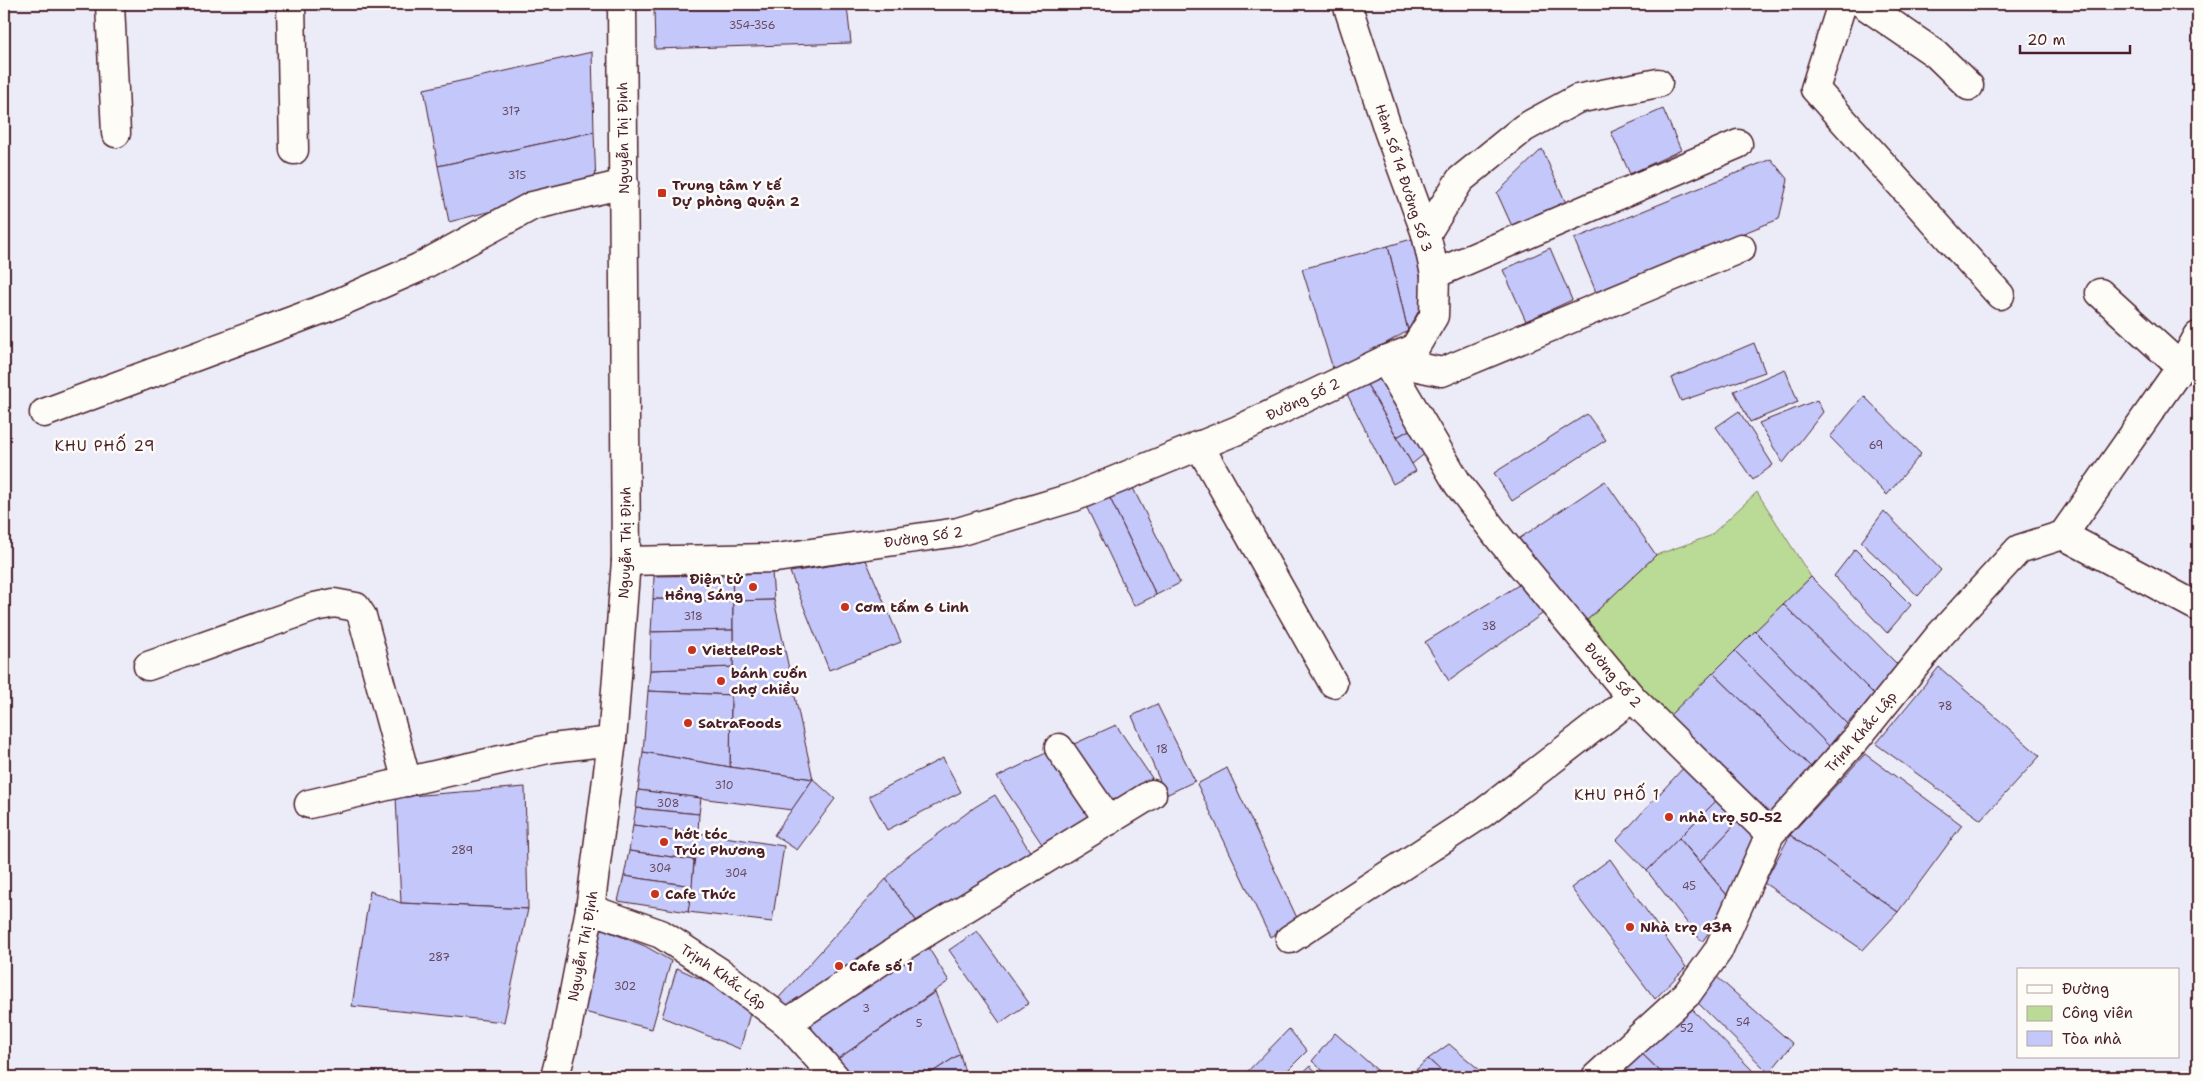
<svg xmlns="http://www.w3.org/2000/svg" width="2202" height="1081" font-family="'Shantell Sans',sans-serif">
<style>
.green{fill:#b9db95;stroke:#827d60}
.building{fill:#c3c7fa;stroke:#4a1f2b}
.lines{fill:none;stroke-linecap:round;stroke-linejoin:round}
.minor-casing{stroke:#4a1f2b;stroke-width:31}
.major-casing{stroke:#4a1f2b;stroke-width:31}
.minor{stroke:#fdfcf7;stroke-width:28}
.major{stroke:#fdfcf7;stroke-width:28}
.poi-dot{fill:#c8321e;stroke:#fdfcf7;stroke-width:2}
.labels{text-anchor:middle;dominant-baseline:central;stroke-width:5;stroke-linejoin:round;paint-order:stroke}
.number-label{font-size:11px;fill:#68495f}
.street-label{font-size:14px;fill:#4a1f2b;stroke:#fdfcf7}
.poi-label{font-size:14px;font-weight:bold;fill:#4a1f2b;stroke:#fdfcf7;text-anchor:start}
.neighbourhood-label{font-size:15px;letter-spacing:1px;fill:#4a1f2b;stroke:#fdfcf7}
</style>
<rect width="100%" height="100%" fill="#ececf8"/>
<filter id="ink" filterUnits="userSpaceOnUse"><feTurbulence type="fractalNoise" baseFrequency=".02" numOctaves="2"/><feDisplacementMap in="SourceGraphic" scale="10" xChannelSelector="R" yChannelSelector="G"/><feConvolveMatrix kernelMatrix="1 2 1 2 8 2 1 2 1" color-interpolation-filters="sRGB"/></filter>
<g filter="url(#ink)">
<polygon class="green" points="1757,492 1811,577 1666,719 1583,624 1656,555 1710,536"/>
<g class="building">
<polygon points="654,4 847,4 847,6 654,7"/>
<polygon points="847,6 851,43 655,49 654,7"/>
<polygon points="592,52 594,132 438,166 424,89"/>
<polygon points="1663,109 1681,150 1630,174 1611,132"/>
<polygon points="594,132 596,184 449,222 438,166"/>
<polygon points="1542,149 1569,210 1516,235 1497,193"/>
<polygon points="1771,159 1788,180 1779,219 1596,292 1574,239"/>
<polygon points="1418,237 1427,295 1408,331 1388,246"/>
<polygon points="1388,246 1408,331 1334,372 1302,269"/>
<polygon points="1550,248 1572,300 1526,321 1503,270"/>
<polygon points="1754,343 1765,372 1681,401 1671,378"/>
<polygon points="1785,369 1798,402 1750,422 1734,391"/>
<polygon points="1382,379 1411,429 1397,437 1365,381"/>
<polygon points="1365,381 1416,471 1393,484 1345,390"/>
<polygon points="1864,396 1921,454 1887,495 1830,437"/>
<polygon points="1817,400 1823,412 1783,463 1759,423"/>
<polygon points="1739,411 1773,465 1753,480 1716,427"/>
<polygon points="1587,414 1606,440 1512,501 1494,473"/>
<polygon points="1411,429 1427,452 1412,464 1397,437"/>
<polygon points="1605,481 1656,555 1583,624 1514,542"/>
<polygon points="1131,484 1180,583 1156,595 1108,494"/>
<polygon points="1108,494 1156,595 1134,606 1085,504"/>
<polygon points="1884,511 1941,570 1918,596 1861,542"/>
<polygon points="1855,549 1911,605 1887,633 1834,576"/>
<polygon points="866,560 901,642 829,670 790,572"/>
<polygon points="772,572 774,600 733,601 732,575"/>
<polygon points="732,575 733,601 653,599 654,576"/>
<polygon points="1811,577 1899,666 1874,694 1783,604"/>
<polygon points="1522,583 1549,609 1449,681 1425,642"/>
<polygon points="653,599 733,601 733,630 651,632"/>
<polygon points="774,600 813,779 730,767 731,695 648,691 650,670 733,667 733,601"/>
<polygon points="1783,604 1874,694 1847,724 1755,631"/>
<polygon points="733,630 733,667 650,670 651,632"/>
<polygon points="1755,631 1847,724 1829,746 1735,651"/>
<polygon points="1735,651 1829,746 1812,768 1713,673"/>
<polygon points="1939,667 2040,756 1981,820 1876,744"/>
<polygon points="1713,673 1812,768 1768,819 1666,719"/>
<polygon points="648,691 731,695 730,767 643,752"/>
<polygon points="1157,704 1195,781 1166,795 1132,716"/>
<polygon points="1116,725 1152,778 1102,809 1063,749"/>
<polygon points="1056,748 1100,811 1044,847 997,777"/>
<polygon points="643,752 730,767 813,779 792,810 638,790"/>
<polygon points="1865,754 1962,825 1898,912 1790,835"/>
<polygon points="943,758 961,792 887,830 869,796"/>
<polygon points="1685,766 1720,797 1647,871 1617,840"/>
<polygon points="1227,768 1298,920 1270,937 1197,784"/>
<polygon points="813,779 835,799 797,850 774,835"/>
<polygon points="525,787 528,909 401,903 396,797"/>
<polygon points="638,790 701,798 699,814 636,808"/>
<polygon points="995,795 1034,858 923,930 886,879 903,860 975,807"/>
<polygon points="1720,797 1740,819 1700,862 1679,838"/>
<polygon points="636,808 699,814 698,833 633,825"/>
<polygon points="1740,819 1755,835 1731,900 1700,862"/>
<polygon points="633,825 698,833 694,860 629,851"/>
<polygon points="698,833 784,846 772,922 688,912"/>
<polygon points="1790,835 1898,912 1863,950 1764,883"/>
<polygon points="1679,838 1731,900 1702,942 1647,871"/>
<polygon points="629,851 694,860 692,886 624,876"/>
<polygon points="1610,859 1686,967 1655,999 1571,888"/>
<polygon points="624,876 692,886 688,912 618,901"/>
<polygon points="886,879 923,930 792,1019 775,1002"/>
<polygon points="370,891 401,903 528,909 504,1022 352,1006"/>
<polygon points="597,927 645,946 671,961 652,1029 580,1011"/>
<polygon points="977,931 1029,1003 1000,1023 949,950"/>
<polygon points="923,939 949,981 832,1063 797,1023"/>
<polygon points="677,968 753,1003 740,1049 662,1017"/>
<polygon points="1717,977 1793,1044 1769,1073 1695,1000"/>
<polygon points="935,992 960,1054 925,1077 845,1077 832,1063"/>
<polygon points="1687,1004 1759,1077 1666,1077 1639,1051"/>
<polygon points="1289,1029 1307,1051 1281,1077 1250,1077 1246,1073"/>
<polygon points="1335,1033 1385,1077 1330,1077 1312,1061"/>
<polygon points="1449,1044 1488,1077 1448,1077 1428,1059"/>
<polygon points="1639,1051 1666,1077 1611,1077"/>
<polygon points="960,1054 965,1073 959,1077 925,1077"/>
<polygon points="1428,1059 1448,1077 1408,1077"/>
<polygon points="1310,1066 1322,1077 1298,1077"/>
</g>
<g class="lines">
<defs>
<g id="minor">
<polyline points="110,4 116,133"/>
<polyline points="291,4 294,150"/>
<polyline points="1842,4 1815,89 2000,295"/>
<polyline points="1863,4 1936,54 1969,86"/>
<polyline points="1426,234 1460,180 1524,128 1577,99 1658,83"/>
<polyline points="1435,274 1738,144"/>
<polyline points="2100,293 2181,367"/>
<path id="s1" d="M1385,360L1458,484L1500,539L1632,698L1770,834"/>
<polyline points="1385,360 1442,372 1741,248"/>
<polyline points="44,413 329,307 418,268 532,206 624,184"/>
<polyline points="1199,445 1333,683"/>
<polyline points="2063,535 2181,367 2198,336"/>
<path id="s2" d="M626,561L776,558L958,532L1074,497L1238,430L1385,360L1414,349L1434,316L1435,274L1426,234L1388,130L1347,4"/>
<polyline points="148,666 315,607 334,603 356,607 362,616 407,782"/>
<polyline points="1059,748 1109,821"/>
<polyline points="309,804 552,748 612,741"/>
<path id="s3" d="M590,909L661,934L721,973L787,1023L835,1077"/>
<polyline points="1290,939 1483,813 1632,698"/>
<polyline points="787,1023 902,947 1152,794"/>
<path id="s4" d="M1596,1077L1687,994L1718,951L1770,834L1857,738L1939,636L2019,549L2063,535L2198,607"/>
</g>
<g id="major">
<path id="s5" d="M555,1077L566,1034L590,909L612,741L626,561L622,4"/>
</g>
</defs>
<use href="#minor" class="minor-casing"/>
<use href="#major" class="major-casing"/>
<use href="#minor" class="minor"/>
<use href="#major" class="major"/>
</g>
</g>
<g class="poi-dot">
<rect x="657" y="188" width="10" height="10" rx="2.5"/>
<circle cx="753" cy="587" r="5"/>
<circle cx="845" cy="607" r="5"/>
<circle cx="692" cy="650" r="5"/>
<circle cx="721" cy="681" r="5"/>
<circle cx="688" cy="723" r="5"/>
<circle cx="1669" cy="817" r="5"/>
<circle cx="664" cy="842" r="5"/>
<circle cx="655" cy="894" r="5"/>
<circle cx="1630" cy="927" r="5"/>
<circle cx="839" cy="966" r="5"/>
</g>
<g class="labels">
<g class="number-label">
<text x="752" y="25">354-356</text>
<text x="511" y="111">317</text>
<text x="517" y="175">315</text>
<text x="1876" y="445">69</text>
<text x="693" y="616">318</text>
<text x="1489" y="626">38</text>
<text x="1945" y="706">78</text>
<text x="1162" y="749">18</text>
<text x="724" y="785">310</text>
<text x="668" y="803">308</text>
<text x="462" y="850">289</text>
<text x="660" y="868">304</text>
<text x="736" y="873">304</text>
<text x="1689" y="886">45</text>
<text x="439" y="957">287</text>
<text x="625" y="986">302</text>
<text x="866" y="1008">3</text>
<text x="1743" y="1022">54</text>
<text x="919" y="1023">5</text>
<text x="1687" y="1028">52</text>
</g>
<g class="street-label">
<text transform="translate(623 138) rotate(-91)">Nguyễn Thị Định</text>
<text transform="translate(1404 178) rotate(72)">Hèm Số 14 Đường Số 3</text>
<text stroke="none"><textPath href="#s2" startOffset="704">Đường Số 2</textPath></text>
<text stroke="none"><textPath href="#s2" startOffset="299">Đường Số 2</textPath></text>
<text stroke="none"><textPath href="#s5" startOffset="540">Nguyễn Thị Định</textPath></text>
<text stroke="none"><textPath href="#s1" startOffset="390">Đường Số 2</textPath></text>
<text stroke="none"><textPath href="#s4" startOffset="441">Trịnh Khắc Lập</textPath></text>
<text stroke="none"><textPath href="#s5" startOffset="134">Nguyễn Thị Định</textPath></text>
<text stroke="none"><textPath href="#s3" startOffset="151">Trịnh Khắc Lập</textPath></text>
</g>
<g class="poi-label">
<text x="672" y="185">Trung tâm Y tế<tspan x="672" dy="16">Dự phòng Quận 2</tspan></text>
<text x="743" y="579" text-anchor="end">Điện tử<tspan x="743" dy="16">Hồng Sáng</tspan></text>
<text x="855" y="607">Cơm tấm 6 Linh</text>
<text x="702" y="650">ViettelPost</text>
<text x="731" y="673">bánh cuốn<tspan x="731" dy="16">chợ chiều</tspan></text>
<text x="698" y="723">SatraFoods</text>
<text x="1679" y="817">nhà trọ 50-52</text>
<text x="674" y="834">hớt tóc<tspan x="674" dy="16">Trúc Phương</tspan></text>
<text x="665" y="894">Cafe Thức</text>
<text x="1640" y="927">Nhà trọ 43A</text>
<text x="849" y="966">Cafe số 1</text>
</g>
<g class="neighbourhood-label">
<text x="105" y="446">KHU PHỐ 29</text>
<text x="1617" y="795">KHU PHỐ 1</text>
</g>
</g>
<rect width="2202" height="1081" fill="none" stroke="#fdfcf7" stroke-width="20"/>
<rect x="10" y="10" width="2182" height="1061" fill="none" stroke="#4a1f2b" stroke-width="2" filter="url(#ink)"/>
<rect x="2017" y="968" width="162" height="90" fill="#fdfcf7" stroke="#b5a4a5"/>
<rect x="2027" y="985" width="25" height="8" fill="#fdfcf7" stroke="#b5a4a5"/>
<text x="2062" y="994" font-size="15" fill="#4a1f2b">Đường</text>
<rect x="2027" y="1006" width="25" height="15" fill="#b9db95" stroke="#b5a4a5"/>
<text x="2062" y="1018" font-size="15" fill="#4a1f2b">Công viên</text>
<rect x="2027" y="1031" width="25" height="15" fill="#c3c7fa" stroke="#b5a4a5"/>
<text x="2062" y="1044" font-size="15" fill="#4a1f2b">Tòa nhà</text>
<path d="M2020 45v8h110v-8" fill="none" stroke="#4a1f2b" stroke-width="2.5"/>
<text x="2027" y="45" font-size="15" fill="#4a1f2b" stroke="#fdfcf7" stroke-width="4" paint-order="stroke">20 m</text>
</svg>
